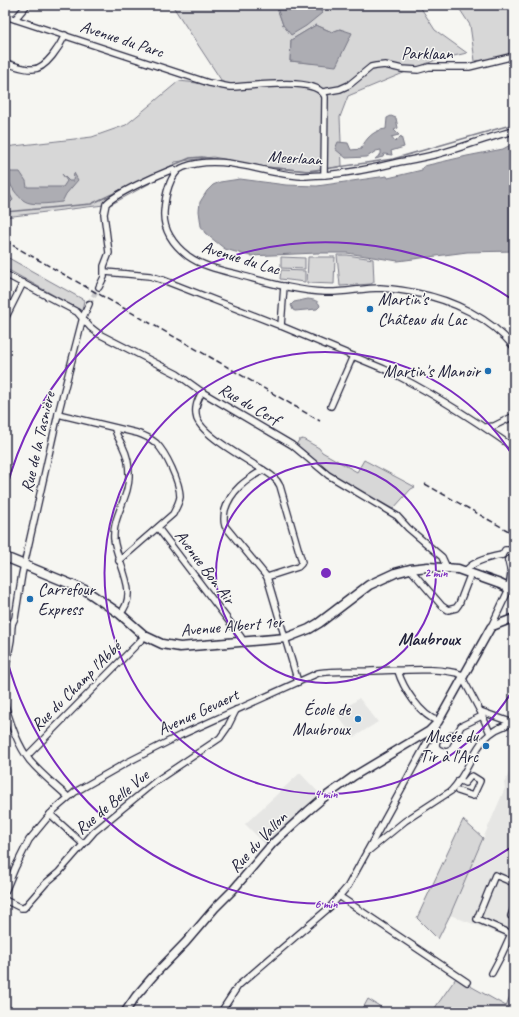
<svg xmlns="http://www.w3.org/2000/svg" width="519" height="1017" font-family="Caveat,sans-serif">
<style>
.built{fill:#e6e6e4}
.green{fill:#d7d7d7;stroke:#7c7c89;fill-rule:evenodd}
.water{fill:#adadb3;stroke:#757583}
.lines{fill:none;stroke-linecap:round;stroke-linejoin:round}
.stream{stroke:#757583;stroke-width:1.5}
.minor-tunnel{stroke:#cccccd;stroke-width:5.5;stroke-dasharray:5.5 3;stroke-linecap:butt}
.minor-casing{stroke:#22223b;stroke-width:8}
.tertiary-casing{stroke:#22223b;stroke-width:10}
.secondary-casing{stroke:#22223b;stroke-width:11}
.minor{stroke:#f6f6f2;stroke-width:5.5}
.tertiary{stroke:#f6f6f2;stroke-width:7}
.secondary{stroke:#f6f6f2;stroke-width:8}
.rail{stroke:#22223b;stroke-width:1.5;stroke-dasharray:6 3;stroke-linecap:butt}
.ring{fill:none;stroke:#7b2cbf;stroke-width:2}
.poi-dot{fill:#1f6fb2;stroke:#f6f6f2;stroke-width:1.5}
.labels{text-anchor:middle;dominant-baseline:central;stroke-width:3;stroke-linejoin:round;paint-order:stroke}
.street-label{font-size:17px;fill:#22223b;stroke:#f6f6f2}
.poi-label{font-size:17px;fill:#22223b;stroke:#f6f6f2;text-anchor:end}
.neighbourhood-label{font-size:18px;font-weight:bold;fill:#22223b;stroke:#f6f6f2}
.centre{fill:#7b2cbf;stroke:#f6f6f2;stroke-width:2}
.ring-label{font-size:12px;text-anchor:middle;font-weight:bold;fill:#7b2cbf;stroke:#f6f6f2;stroke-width:3;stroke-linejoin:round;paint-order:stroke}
</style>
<rect width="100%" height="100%" fill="#f6f6f2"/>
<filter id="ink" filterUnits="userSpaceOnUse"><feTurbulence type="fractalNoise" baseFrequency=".025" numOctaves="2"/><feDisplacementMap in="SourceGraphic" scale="8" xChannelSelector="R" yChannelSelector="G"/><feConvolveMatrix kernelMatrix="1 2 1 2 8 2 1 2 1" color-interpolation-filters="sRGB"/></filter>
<g filter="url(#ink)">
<g class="built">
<polygon points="359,698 378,722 354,737 337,715"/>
<polygon points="514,764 514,940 450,915 505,788 504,783"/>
<polygon points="300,773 320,794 293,818 266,845 245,824"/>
</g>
<g class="green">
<path d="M172,5H276L283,25L322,13L318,5H419L435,30L467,53L436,60L418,67L348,96L340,117L342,166L312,171L266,167L213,157L175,162L167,174L112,204L5,217V147L92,137L126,125L179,81L225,86ZM316,25L332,32L340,29L312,63L290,61L291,40Z"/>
<polygon points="457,5 514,5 514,59 475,61 470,25"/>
<polygon points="337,255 347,255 373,259 374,282 371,284 340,286"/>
<polygon points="5,256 84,300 82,311 5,268"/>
<polygon points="281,257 305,258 305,269 281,268"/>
<polygon points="308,257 335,257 334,284 307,283"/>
<polygon points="281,270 305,271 305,282 280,279"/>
<polygon points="303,439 319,448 322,452 357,472 364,460 415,487 411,489 393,509 336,477 296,445 299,440"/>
<polygon points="463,820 483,838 450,915 438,939 417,918"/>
<polygon points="456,978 506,1006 514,986 514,1012 432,1012"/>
<polygon points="368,999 389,1012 361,1012"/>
</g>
<g class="water">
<polygon points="276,5 318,5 322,13 306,26 291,35 283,25"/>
<polygon points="316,25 332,32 340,29 352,33 336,66 290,61 291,40"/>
<path d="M391,116L396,118L398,128L394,130L399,135L391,137L395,142L401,136L404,147L391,151L392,155L384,154L383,157L375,159L381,154V150L376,151L367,157L346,158L335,149L338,142L348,143L351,150L361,149C366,138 374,130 386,129L387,118Z"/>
<polygon points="514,143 514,251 467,252 398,261 347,253 317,253 250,256 225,249 205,233 201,226 199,211 200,202 207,191 213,185 220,182 240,179 286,185 317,186 387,176 388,178 422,170 422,168 424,166 467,156 503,149"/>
<path d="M5,166L11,172H20L26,181L27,187H63L67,181L62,174L69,181H73L74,173L78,180L66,194L62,202C52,203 40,205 30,203C17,201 5,178 5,166Z"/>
<polygon points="5,185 13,200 7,206 5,206"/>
<path d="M308,299C314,300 318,300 320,306L317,309L295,311L293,310L291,305L294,302Z"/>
</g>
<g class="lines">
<g class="stream">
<polyline points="256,166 307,171 322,169"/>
<polyline points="325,169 393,159 514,124"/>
<polyline points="5,212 91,204 174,165 190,158 202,157 220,160"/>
</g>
<polyline class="minor-tunnel" points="89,304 99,287"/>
<defs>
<g id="minor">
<path d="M5,16L209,83C216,84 223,86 230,87C251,87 317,75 325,97L324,175"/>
<polyline points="15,19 27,5"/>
<path d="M5,63C14,65 24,70 33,69C46,69 60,46 65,35"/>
<polyline points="323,92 340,89 349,85 371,67 376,66 385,65 402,69 418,70 429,67 469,67 514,56"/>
<path d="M514,131C488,137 464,147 438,154C425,157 412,160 399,162C375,168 350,173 325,175C317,175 309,176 301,176C263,174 222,153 184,167C169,172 165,198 164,212C163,230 174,245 188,256C203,267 225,271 243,276C270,283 297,291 325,292C343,293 362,288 380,288C392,289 404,290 416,293C453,300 490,318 514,347"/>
<path d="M105,272L150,276L163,280L281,326L384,369C430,391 473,419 514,448"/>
<polyline points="5,274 77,312 90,327 99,334 177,374 202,392 292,445 328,475 397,516 408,528 442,557 447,568"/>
<path d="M99,287L104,277V266L109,253L104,214L106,204C116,193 158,175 173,169L175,173"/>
<polyline points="5,319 23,283"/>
<polyline points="281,326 284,286"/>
<path d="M202,392C197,401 194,409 197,419C204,436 244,458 260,468C268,473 276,477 280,486L302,562L301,564L298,567L267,577"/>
<polyline points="331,406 353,356"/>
<path d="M58,414L137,433C143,435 150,438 156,443C166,453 180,482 180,497C179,503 176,508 173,514L119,561"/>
<polyline points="485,427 494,426 514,416"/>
<path d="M115,428C115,435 121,441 123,447C127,455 129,465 129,474C130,497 112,516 114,539C117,564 140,593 120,614"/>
<path d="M263,470C246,480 231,490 225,510C224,516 223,520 225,526L267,577L298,682"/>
<polyline points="158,528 241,637 244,643"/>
<polyline points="502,555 505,550 510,550 513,553 513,557 508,560"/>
<polyline points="410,569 442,606 448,610 456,608 459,604 471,573"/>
<path d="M466,571C472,561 491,557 502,555"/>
<polyline points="491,627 509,589 511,573 508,560"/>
<polyline points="5,634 12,625"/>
<path d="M398,671C403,688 421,716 438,721"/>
<polyline points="5,672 11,640 12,624 15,618 22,574 58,414 83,317 89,304"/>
<polyline points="462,677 480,711 513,723"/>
<path d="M5,705C11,724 17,744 30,761C41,774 55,785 68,797"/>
<polyline points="481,713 490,733"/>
<polyline points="443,744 446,745 452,735 457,734 461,726 482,716"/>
<polyline points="27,756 145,636"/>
<polyline points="458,791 473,796 480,781 472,776 470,777 465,783 459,780"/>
<polyline points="50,814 83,844"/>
<path d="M367,852L405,821L451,791C475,766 472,733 513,723"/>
<polyline points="514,883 495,875 477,919 514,935"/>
<path d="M5,892L15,868L29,840L53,811L75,792L126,763L181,735L318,673C336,670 353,672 371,671C397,671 438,666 463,675"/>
<polyline points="339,896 467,982"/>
<polyline points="5,900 21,908 24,908 46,883 59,872 94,832 156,781 220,738 227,728 236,710"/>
<polyline points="514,908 511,916 514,917"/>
<polyline points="492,973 501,956 511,934"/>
<polyline points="221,1012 238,986 330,907 348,886 435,728"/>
</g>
<polyline id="tertiary" points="125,1012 136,996 155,974 186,942 215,908 233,890 261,857 273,843 308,811 322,799 354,776 429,731 438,722 491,627 514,618"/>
<polyline id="secondary" points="5,557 85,590 120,614 145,636 162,644 180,647 286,638 309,629 319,623 369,585 395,573 410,569 428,567 458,569 500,584 514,591"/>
</defs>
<use href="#minor" class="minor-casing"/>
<use href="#tertiary" class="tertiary-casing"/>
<use href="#secondary" class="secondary-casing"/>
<use href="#minor" class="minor"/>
<use href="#tertiary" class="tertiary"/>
<use href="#secondary" class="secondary"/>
<g class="rail">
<polyline points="5,241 217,361 320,421"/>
<polyline points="425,484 514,534"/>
</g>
</g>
</g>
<g class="ring">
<circle cx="326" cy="573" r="110"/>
<path d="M513 690A221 221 0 1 1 513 456"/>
<path d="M513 846A331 331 0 0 1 6 656M6 490A331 331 0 0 1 513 300"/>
</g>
<g class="poi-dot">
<circle cx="370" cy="309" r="4"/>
<circle cx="488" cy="371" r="4"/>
<circle cx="30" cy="599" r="4"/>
<circle cx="358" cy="719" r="4"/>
<circle cx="486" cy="746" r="4"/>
</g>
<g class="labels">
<g class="street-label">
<text transform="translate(122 39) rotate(18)">Avenue du Parc</text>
<text x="427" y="53">Parklaan</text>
<text transform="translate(295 158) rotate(4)">Meerlaan</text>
<text transform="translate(241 258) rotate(17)">Avenue du Lac</text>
<text transform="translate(249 404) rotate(30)">Rue du Cerf</text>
<text transform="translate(38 442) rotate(-77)">Rue de la Tasnière</text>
<text transform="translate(205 567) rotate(53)">Avenue Bon Air</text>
<text transform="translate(232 626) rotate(-5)">Avenue Albert 1er</text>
<text transform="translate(76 686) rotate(-45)">Rue du Champ l'Abbé</text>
<text transform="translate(198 712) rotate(-25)">Avenue Gevaert</text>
<text transform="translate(112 802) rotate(-40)">Rue de Belle Vue</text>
<text transform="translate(258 842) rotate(-47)">Rue du Vallon</text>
</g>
<g class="poi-label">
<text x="378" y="299" text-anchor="start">Martin's<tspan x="378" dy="20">Château du Lac</tspan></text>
<text x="480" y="371">Martin's Manoir</text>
<text x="38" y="589" text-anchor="start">Carrefour<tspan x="38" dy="20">Express</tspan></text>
<text x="350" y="709">École de<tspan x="350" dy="20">Maubroux</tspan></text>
<text x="478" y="736">Musée du<tspan x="478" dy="20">Tir à l'Arc</tspan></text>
</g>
<g class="neighbourhood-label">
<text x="429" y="639">Maubroux</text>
</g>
</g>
<circle cx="326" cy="573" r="6" class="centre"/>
<g class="ring-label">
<text x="436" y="577">2 min</text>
<text x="326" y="798">4 min</text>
<text x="326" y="908">6 min</text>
</g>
<rect width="519" height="1017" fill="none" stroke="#f6f6f2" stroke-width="20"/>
<rect x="10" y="10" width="499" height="997" fill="none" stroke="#22223b" stroke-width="1.5" filter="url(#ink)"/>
</svg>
